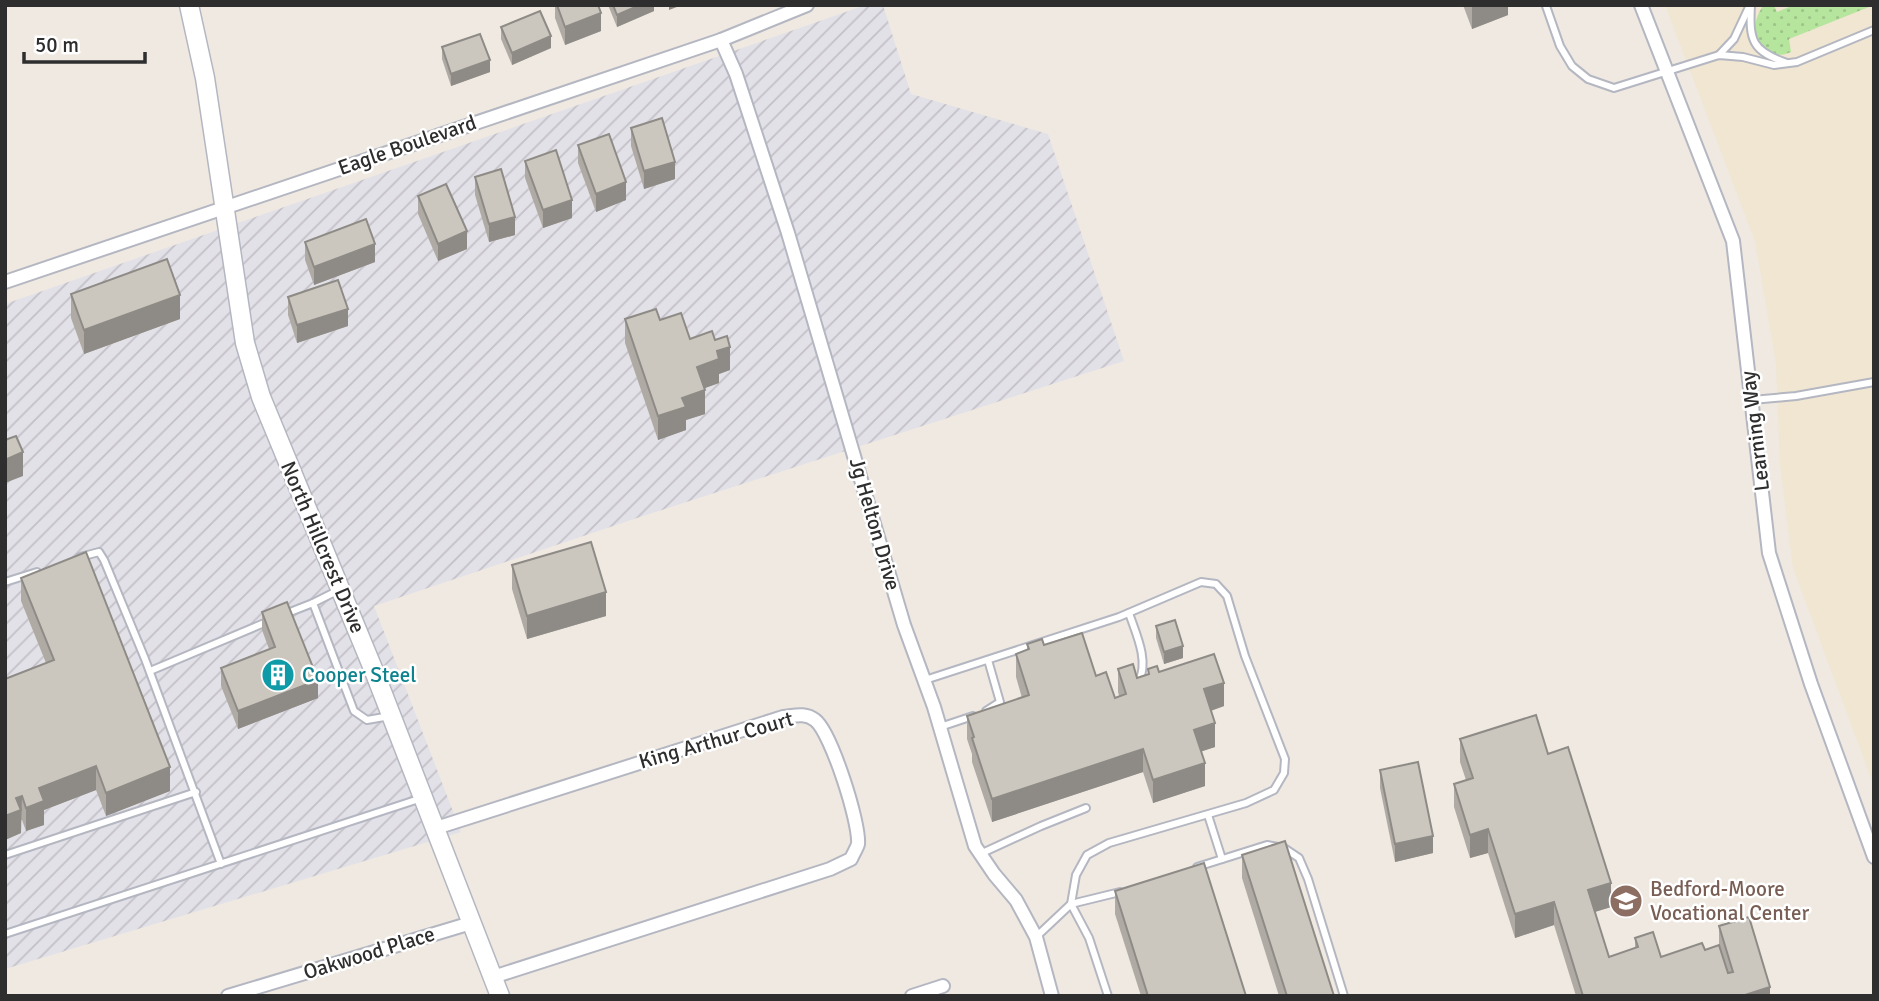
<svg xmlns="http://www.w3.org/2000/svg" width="1879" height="1001" font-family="Signika,sans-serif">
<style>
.industrial{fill:url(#industrial-furrows)}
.education{fill:#f0e6d1}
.grass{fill:url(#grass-dots)}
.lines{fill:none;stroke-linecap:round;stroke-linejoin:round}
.lane-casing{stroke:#b4b7c1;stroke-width:10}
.street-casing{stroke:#b4b7c1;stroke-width:16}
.secondary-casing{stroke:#b4b7c1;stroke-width:21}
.lane{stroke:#fff;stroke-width:6}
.street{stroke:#fff;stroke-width:12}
.secondary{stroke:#fff;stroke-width:18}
.wall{fill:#afaba4}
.shaded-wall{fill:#8e8b86}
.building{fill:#cbc7bf;stroke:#8e8b86;stroke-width:2}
.labels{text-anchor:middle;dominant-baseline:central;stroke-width:5;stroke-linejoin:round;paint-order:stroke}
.street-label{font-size:21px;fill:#2e2e2e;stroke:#fff}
.culture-label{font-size:21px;fill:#0d838f;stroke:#fff;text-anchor:start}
.education-label{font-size:21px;fill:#785e54;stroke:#fff;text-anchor:start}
</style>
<defs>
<pattern id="industrial-furrows" width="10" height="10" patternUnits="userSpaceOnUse" patternTransform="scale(1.75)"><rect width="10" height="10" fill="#e3e1e8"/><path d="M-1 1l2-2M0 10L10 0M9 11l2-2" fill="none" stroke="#c3c1c7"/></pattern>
<pattern id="grass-dots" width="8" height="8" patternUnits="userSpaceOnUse" patternTransform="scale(1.75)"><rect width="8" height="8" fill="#b6e59e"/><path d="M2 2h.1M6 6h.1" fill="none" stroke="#9dc588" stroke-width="1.8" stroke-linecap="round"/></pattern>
</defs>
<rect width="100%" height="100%" fill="#efe9e1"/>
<polygon class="industrial" points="866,5 883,5 911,94 1048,134 1124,361 637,518 374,606 461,832 5,969 5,304"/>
<polygon class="education" points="1665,5 1874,5 1874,786 1793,568 1780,465 1776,364 1755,241"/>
<path class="grass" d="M1764,5H1774L1777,12L1794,5H1874L1789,39L1791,52C1763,65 1743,31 1764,5Z"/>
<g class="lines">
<defs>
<g id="lane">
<path d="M1751,5C1749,41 1752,51 1787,63"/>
<polyline points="1546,6 1560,46 1572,66 1588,79 1614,88 1719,55 1743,57 1774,65 1797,62 1874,30"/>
<polyline points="1719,55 1734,39 1749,7"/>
<polyline points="1752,400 1796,396 1874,382"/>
<polyline points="80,557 99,552 104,560 145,659 221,864"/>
<polyline points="5,582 37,572"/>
<polyline points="337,591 313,603 354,711 367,720 390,716"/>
<path d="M1129,613C1136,634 1149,660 1139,681"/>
<polyline points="285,614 313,603"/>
<polyline points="150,671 269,621"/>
<polyline points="925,680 1119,617 1201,582 1216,584 1227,596 1245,656 1285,759 1284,773 1274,790 1246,803 1109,843 1087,855 1076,875 1071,904 1036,937"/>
<polyline points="986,711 1000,702 988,660"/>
<polyline points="940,727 973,716"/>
<polyline points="1208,815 1222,859"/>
<polyline points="980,854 1041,826 1086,808"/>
<polyline points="5,855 196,792"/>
<polyline points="1197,867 1267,845 1284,848 1299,858 1308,879 1344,996"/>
<polyline points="5,934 422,798"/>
<polyline points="1108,996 1089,938 1071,904 1120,892"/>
</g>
<g id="street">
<polyline points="1641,5 1733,241 1769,553 1811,684 1874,857"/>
<polyline points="721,40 736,74 788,233 904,625 934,707 975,846 994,874 1016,900 1036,937 1052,996"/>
<polyline points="5,282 721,40 807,5"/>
<path d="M436,828L783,717C794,716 805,712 815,720C831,732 860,823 858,844C857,848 853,854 851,859L830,869L493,977"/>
<polyline points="228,996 471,923"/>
<polyline points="912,996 943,986"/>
</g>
<polyline id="secondary" points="189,5 205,78 245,343 261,397 374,671 500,996"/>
</defs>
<use href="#lane" class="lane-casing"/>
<use href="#street" class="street-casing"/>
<use href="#secondary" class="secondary-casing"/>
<use href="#lane" class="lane"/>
<use href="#street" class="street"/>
<use href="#secondary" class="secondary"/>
</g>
<g class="wall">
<polygon points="555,5 598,5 601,31 565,45 555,18"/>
<polygon points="608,5 654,5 654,11 617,27"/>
<polygon points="1463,5 1508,5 1508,15 1472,29"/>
<polygon points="501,27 551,48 512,65 501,39"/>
<polygon points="442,47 490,72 451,86 442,59"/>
<polygon points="631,128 675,179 644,189 631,146"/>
<polygon points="578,145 626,200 596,212 578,163"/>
<polygon points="525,161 572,218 543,228 525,178"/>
<polygon points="475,177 515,235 489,242 475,195"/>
<polygon points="418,196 467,249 438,261 418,214"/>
<polygon points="305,242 375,262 314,285 305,260"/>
<polygon points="71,294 180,319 84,354 71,318"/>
<polygon points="288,297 348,326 297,343 288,315"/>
<polygon points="625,319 690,339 715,340 730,370 719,374 719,383 704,388 705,414 686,420 686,430 658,440 625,343"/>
<polygon points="512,565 606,616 527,639 512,589"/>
<polygon points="21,578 170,791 106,816 96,790 44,810 44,825 26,831 22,820 21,820 21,833 5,840 5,679 46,663 21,601"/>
<polygon points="262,612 318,698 238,729 221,686 221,668 269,649 262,630"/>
<polygon points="1156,626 1183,658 1164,664 1156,638"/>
<polygon points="1027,644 1044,645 1096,676 1115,698 1119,696 1118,692 1118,669 1137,678 1148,674 1148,669 1159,672 1224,706 1211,711 1215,747 1201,751 1205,786 1153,803 1143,772 992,822 972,762 972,754 967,739 967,716 1022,698 1016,677 1016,654 1027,650"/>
<polygon points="1460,739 1548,754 1611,907 1595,912 1609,957 1635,948 1635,938 1661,957 1705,950 1719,946 1719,926 1770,996 1576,996 1554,925 1515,938 1488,853 1470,858 1454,807 1454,784 1466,780 1460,762"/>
<polygon points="1380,770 1433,853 1395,862 1380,788"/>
<polygon points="1242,855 1334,996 1279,996 1242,878"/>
<polygon points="1115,891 1246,996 1141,996 1115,914"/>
</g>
<g class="shaded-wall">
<polygon points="640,5 654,5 654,11 617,27 617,15"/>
<polygon points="669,5 682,5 669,10"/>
<polygon points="1508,5 1508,15 1472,29 1472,6"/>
<polygon points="601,13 601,31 565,45 565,27"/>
<polygon points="551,36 551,48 512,65 512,53"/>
<polygon points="490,60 490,72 451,86 451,74"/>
<polygon points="675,162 675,179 644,189 644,171"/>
<polygon points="626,182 626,200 596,212 596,194"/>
<polygon points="572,200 572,218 543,228 543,210"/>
<polygon points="515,217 515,235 489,242 489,224"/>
<polygon points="467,231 467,249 438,261 438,244"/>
<polygon points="375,244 375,262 314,285 314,267"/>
<polygon points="180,295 180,319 84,354 84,330"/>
<polygon points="348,309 348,326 297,343 297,325"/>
<polygon points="730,347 730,370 719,374 719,383 697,391 697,367 717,351"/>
<polygon points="705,390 705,414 686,420 686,430 658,440 658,416 682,398"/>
<polygon points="23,452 23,476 5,483 5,460"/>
<polygon points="606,592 606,616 527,639 527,616"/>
<polygon points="1183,646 1183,658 1164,664 1164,652"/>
<polygon points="318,680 318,698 238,729 238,711"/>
<polygon points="1224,683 1224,706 1204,713 1204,689"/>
<polygon points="1215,723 1215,747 1194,754 1194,730"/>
<polygon points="1143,749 1143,772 992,822 992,799"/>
<polygon points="1205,763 1205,786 1153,803 1153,780"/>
<polygon points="96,766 96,790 44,810 44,825 26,831 26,808 39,788"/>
<polygon points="170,767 170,791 106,816 106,793"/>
<polygon points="22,796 21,833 5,840 5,816 16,798"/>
<polygon points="1488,829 1488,853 1470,858 1470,835"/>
<polygon points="1433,836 1433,853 1395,862 1395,844"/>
<polygon points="1611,883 1611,907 1588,914 1588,890"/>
<polygon points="1554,902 1554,925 1515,938 1515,914"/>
<polygon points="1770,987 1770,996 1742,996"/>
</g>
<g class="building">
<polygon points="557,5 598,5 601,13 565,27"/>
<polygon points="613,5 640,5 617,15"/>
<polygon points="540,11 551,36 512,53 501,27"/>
<polygon points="480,34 490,60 451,74 442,47"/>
<polygon points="662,118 675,162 644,171 631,128"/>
<polygon points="609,134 626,182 596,194 578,145"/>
<polygon points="556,150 572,200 543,210 525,161"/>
<polygon points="501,169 515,217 489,224 475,177"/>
<polygon points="446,184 467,231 438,244 418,196"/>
<polygon points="366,219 375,244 314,267 305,242"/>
<polygon points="167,259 180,295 84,330 71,294"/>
<polygon points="338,280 348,309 297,325 288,297"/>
<polygon points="656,309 660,320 681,313 690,339 712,331 715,340 727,336 730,347 717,351 719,359 697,367 705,390 682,398 686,407 658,416 625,319"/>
<polygon points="16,436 23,452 5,460 5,440"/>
<polygon points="591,542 606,592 527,616 512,565"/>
<polygon points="86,552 170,767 106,793 96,766 39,788 44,801 26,808 22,796 16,798 21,810 5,816 5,679 54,660 21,578"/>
<polygon points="287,602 318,680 238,711 221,668 275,647 262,612"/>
<polygon points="1175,620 1183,646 1164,652 1156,626"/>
<polygon points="1082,633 1096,676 1106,672 1115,698 1126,694 1118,669 1133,664 1137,678 1149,674 1148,669 1157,666 1159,672 1214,654 1224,683 1204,689 1215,723 1194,730 1205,763 1153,780 1143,749 992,799 972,738 974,737 967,716 1029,695 1016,654 1029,649 1027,644 1042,639 1044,645"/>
<polygon points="1536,715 1548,754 1568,747 1611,883 1588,890 1609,957 1638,947 1635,938 1653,932 1661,957 1702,943 1705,950 1719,945 1728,973 1733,972 1719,926 1749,917 1770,987 1742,996 1583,996 1554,902 1515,914 1488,829 1470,835 1454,784 1473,778 1460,739"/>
<polygon points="1418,762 1433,836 1395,844 1380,770"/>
<polygon points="1285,841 1334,996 1287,996 1242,855"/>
<polygon points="1204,863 1246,996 1148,996 1115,891"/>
</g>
<defs>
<symbol id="building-disc" viewBox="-11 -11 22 22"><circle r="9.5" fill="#0f9aa8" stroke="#fff"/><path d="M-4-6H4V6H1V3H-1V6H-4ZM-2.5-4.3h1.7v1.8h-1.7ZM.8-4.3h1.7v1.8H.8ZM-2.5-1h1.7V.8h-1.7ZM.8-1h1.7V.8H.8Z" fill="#fff"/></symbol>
<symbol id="school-disc" viewBox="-11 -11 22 22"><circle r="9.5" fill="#8d6e63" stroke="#fff"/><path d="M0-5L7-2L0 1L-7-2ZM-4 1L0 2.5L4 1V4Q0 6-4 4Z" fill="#fff"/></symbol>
</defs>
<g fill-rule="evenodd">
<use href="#building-disc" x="259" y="656" width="38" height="38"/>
<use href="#school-disc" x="1607" y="882" width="38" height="38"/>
</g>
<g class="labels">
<g class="street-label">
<text transform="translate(407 145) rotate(-19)">Eagle Boulevard</text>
<text transform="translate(1755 431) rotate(-97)">Learning Way</text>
<text transform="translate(875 524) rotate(74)">Jg Helton Drive</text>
<text transform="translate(323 547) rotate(67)">North Hillcrest Drive</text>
<text transform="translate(716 740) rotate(-16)">King Arthur Court</text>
<text transform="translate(369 953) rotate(-17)">Oakwood Place</text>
</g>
<g class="culture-label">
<text x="302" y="675">Cooper Steel</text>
</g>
<g class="education-label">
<text x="1650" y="889">Bedford-Moore<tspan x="1650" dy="24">Vocational Center</tspan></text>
</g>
</g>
<rect width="1879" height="1001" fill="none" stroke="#2e2e2e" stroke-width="14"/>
<path d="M24 52v10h121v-10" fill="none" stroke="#2e2e2e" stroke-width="3.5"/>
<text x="35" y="52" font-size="21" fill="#2e2e2e" stroke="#ffffff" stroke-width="5" paint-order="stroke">50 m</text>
</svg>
